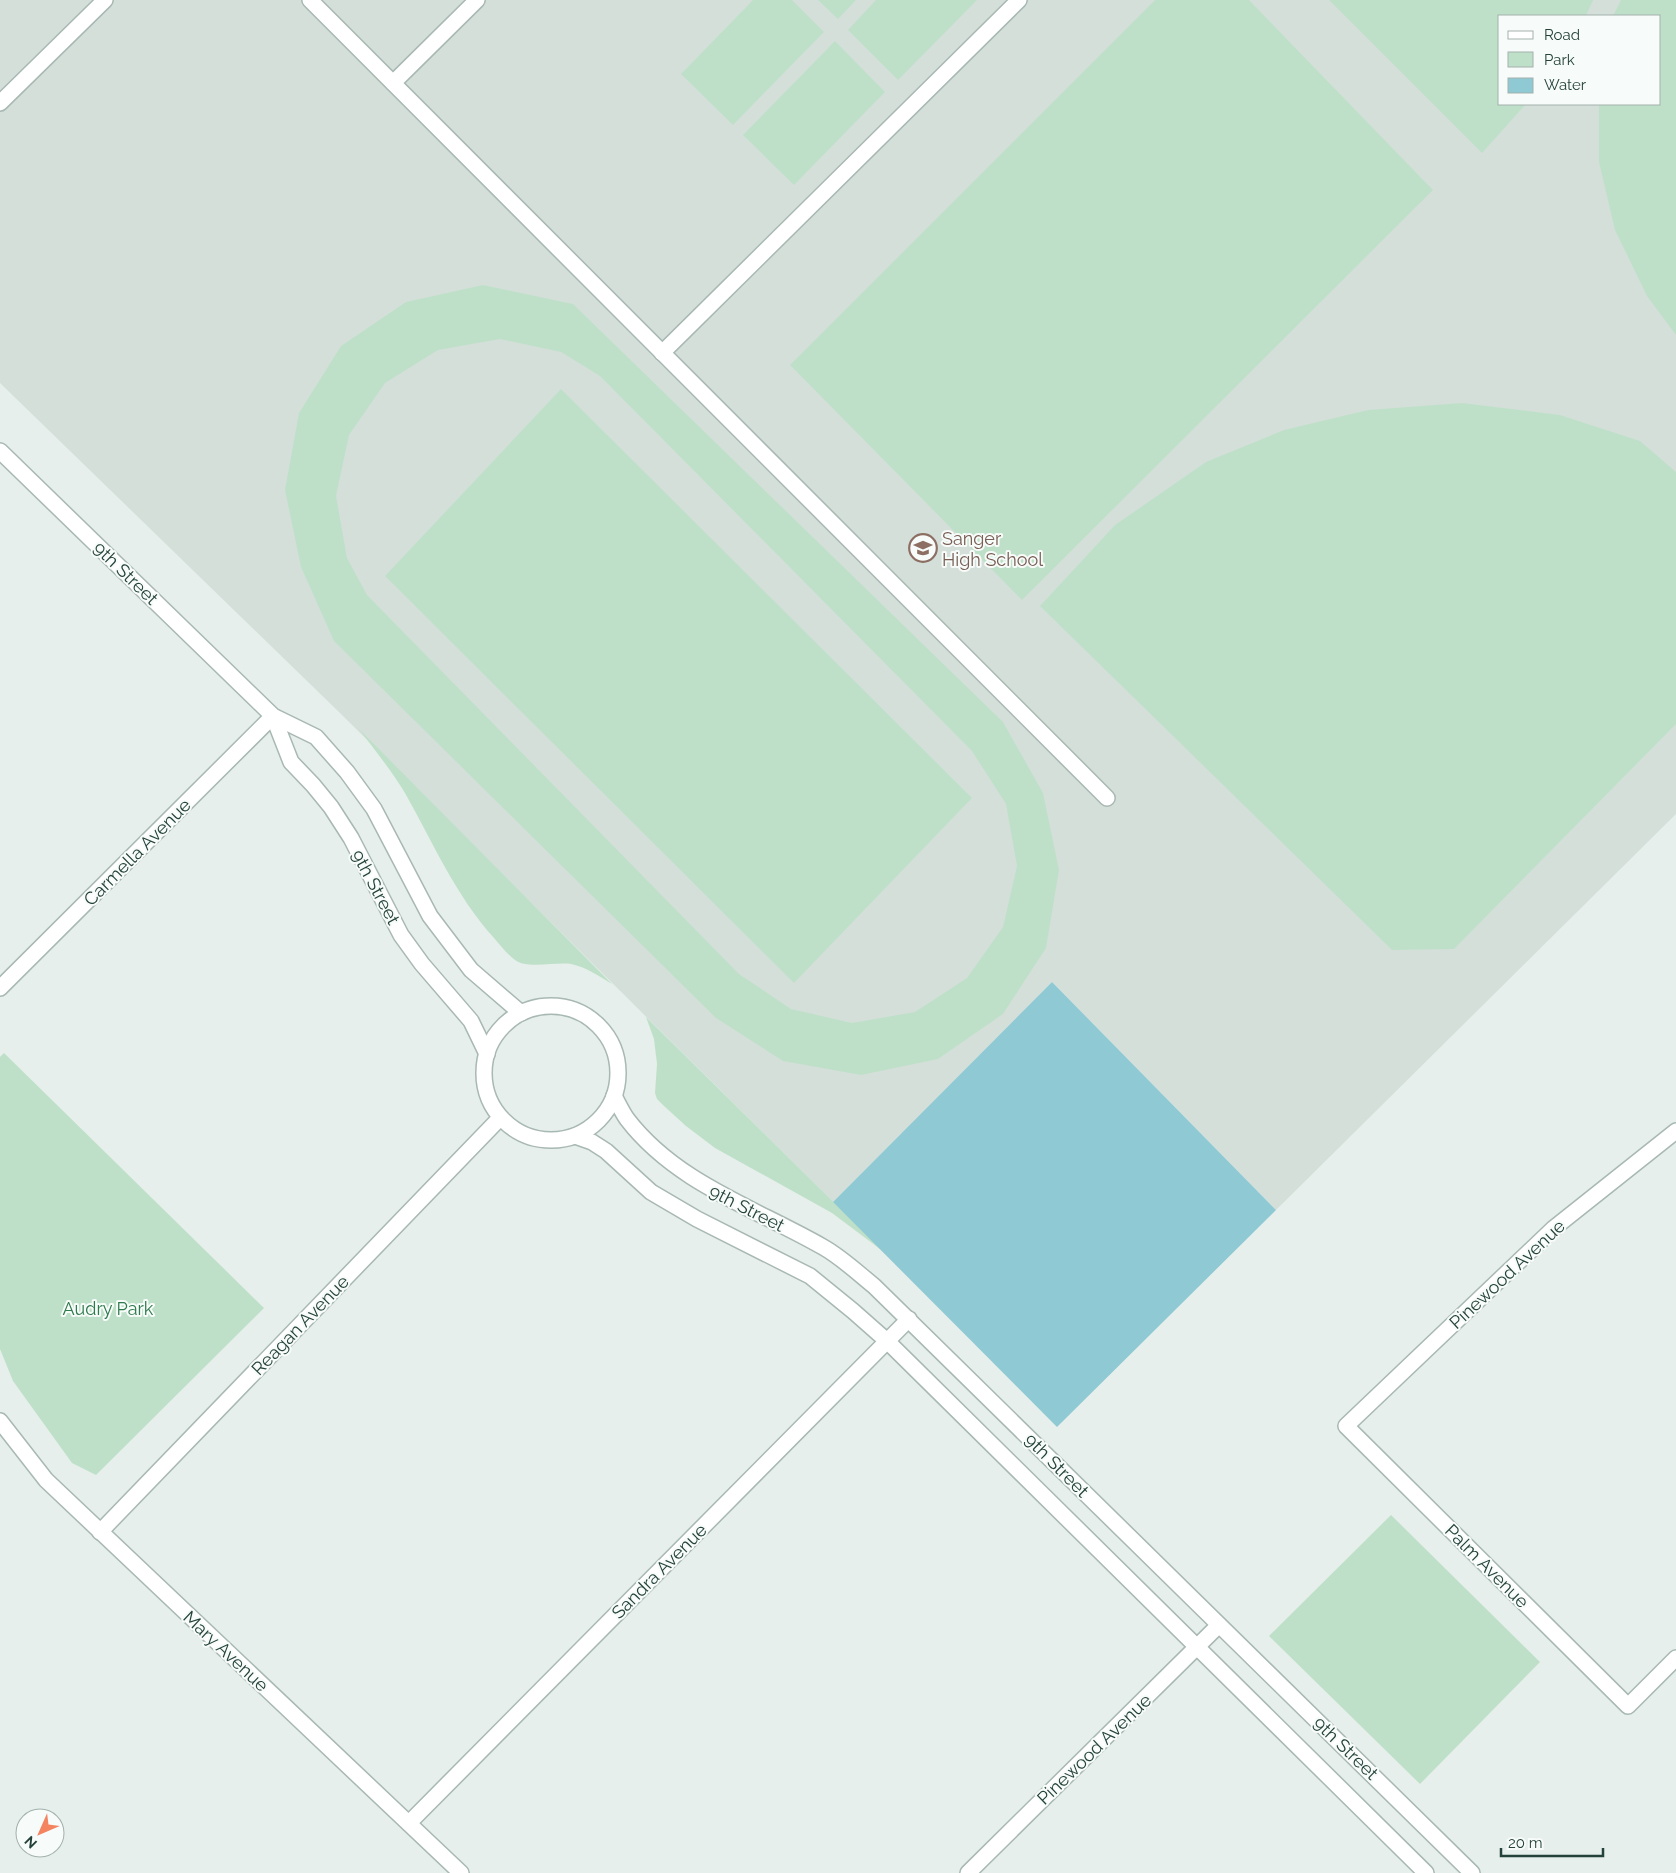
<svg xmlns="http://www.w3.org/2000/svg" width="1676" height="1873" font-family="Raleway,sans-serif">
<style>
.built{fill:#d4dfda;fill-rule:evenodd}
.green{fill:#bfe0c8;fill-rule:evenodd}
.water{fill:#8ec9d4}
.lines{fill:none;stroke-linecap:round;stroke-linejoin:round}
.service-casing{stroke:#a8b8b2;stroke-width:18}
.minor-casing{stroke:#a8b8b2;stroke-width:18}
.service{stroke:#fff;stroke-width:15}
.minor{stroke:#fff;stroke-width:15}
.labels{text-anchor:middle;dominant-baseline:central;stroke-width:4;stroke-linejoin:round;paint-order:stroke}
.education-label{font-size:18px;fill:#785e54;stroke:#f7fbf9;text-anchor:start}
.street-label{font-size:18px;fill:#24423a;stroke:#f7fbf9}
.park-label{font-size:18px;fill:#2d7a4b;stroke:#f7fbf9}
</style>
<rect width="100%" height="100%" fill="#e6efeb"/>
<path class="built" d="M0,0H1676V814L1276,1210L1052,982L833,1202L340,713L0,383ZM1500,16H1660V104H1500Z"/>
<g class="green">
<polygon points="753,0 792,0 824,32 733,125 681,74"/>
<polygon points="818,0 856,0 838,19"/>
<polygon points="876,0 977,0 898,80 848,30"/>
<polygon points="1155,0 1249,0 1433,190 1022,600 790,365"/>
<polygon points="1329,0 1593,0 1586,16 1500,16 1500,104 1526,104 1482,153"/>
<polygon points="1621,0 1676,0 1676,335 1647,296 1615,230 1599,162 1599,104 1660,104 1660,16 1613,16"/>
<polygon points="835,41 885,92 794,185 743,135"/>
<path d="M483,285L573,304L1003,722L1043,793L1059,870L1046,948L1003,1014L938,1059L861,1075L783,1061L716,1018L334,641L301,567L285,490L299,413L341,346L406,302ZM500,339L561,352L600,376L972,751L1006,804L1017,866L1003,927L967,978L915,1012L852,1023L791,1009L739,974L367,595L347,558L336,496L349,435L385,383L438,350Z"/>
<polygon points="561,389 972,798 794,983 385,576"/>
<polygon points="1462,403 1560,415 1640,441 1676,472 1676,724 1454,949 1392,950 1040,606 1115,525 1206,462 1284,430 1368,410"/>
<path d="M358,728L612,984C599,976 586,967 571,964C556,962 526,969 515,960C507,954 501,946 494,938C456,896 433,843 405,793C391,770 374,749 358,728Z"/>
<polygon points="646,1017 884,1252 832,1213 715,1148 686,1126 664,1106 657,1099 655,1093 657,1064 654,1039"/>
<polygon points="4,1053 264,1308 96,1475 72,1463 13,1381 0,1349 0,1057"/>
<polygon points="1391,1515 1540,1662 1420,1784 1269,1636"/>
</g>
<polygon class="water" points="1052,982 1276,1210 1057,1427 833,1202"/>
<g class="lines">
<defs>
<g id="service">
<polyline points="310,0 1107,798"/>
<polyline points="393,83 477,0"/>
<polyline points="0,103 105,0"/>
<polyline points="662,353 1019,0"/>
</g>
<g id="minor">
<polyline points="0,451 273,716 316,737 347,772 374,809 430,916 471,970 521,1013"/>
<polyline points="273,716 291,762 313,785 331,807 351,838 401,935 422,964 471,1021 487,1054"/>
<polyline points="0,988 273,716"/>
<circle cx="551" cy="1073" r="67"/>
<path d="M614,1096C618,1103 622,1112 627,1119C676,1183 755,1208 823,1247C841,1257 858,1273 874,1286L1472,1873"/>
<polyline points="1676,1131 1554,1228 1346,1426 1628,1706 1676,1658"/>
<polyline points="575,1136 592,1142 606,1151 651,1192 697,1219 810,1276 853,1311 887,1341 1426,1873"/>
<polyline points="0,1421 46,1480 461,1873"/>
<polyline points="100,1532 500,1118"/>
<polyline points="409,1823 909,1319"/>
<polyline points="968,1873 1219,1625"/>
</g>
</defs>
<use href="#service" class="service-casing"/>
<use href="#minor" class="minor-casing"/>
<use href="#service" class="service"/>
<use href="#minor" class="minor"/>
</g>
<defs>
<symbol id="school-ring" viewBox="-11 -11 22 22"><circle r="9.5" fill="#f7fbf9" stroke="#8d6e63" stroke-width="1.5"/><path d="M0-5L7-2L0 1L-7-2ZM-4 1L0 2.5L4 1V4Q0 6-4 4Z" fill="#8d6e63"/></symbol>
</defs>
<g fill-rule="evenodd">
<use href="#school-ring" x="907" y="532" width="32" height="32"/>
</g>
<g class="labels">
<g class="education-label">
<text x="942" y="538">Sanger<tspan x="942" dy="21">High School</tspan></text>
</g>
<g class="street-label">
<text transform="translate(126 573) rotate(44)">9th Street</text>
<text transform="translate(137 852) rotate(-45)">Carmella Avenue</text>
<text transform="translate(376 887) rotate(62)">9th Street</text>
<text transform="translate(747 1208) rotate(27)">9th Street</text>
<text transform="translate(1507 1274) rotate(-43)">Pinewood Avenue</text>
<text transform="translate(300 1325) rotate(-46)">Reagan Avenue</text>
<text transform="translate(1057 1465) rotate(45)">9th Street</text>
<text transform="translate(1487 1566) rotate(45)">Palm Avenue</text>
<text transform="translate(659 1571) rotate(-45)">Sandra Avenue</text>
<text transform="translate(226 1651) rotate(43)">Mary Avenue</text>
<text transform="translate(1346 1748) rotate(44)">9th Street</text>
<text transform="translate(1094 1749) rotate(-44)">Pinewood Avenue</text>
</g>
<g class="park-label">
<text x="108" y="1308">Audry Park</text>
</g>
</g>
<rect x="1498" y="15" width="162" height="90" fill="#f7fbf9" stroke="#a3b1ad"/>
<rect x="1508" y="31" width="25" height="8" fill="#ffffff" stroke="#a3b1ad"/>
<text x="1544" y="40" font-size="15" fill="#24423a">Road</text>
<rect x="1508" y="52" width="25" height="15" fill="#bfe0c8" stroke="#a3b1ad"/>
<text x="1544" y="65" font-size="15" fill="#24423a">Park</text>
<rect x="1508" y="78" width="25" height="15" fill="#8ec9d4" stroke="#a3b1ad"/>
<text x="1544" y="90" font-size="15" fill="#24423a">Water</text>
<g transform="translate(40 1833) rotate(225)"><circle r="24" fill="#f7fbf9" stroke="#a3b1ad"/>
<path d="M0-4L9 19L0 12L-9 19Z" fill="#f4845f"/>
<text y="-8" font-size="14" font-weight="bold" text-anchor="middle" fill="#24423a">N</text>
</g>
<path d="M1501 1848v8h102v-8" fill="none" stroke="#24423a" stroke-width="2.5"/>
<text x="1508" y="1848" font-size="15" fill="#24423a" stroke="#f7fbf9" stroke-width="4" paint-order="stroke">20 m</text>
</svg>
